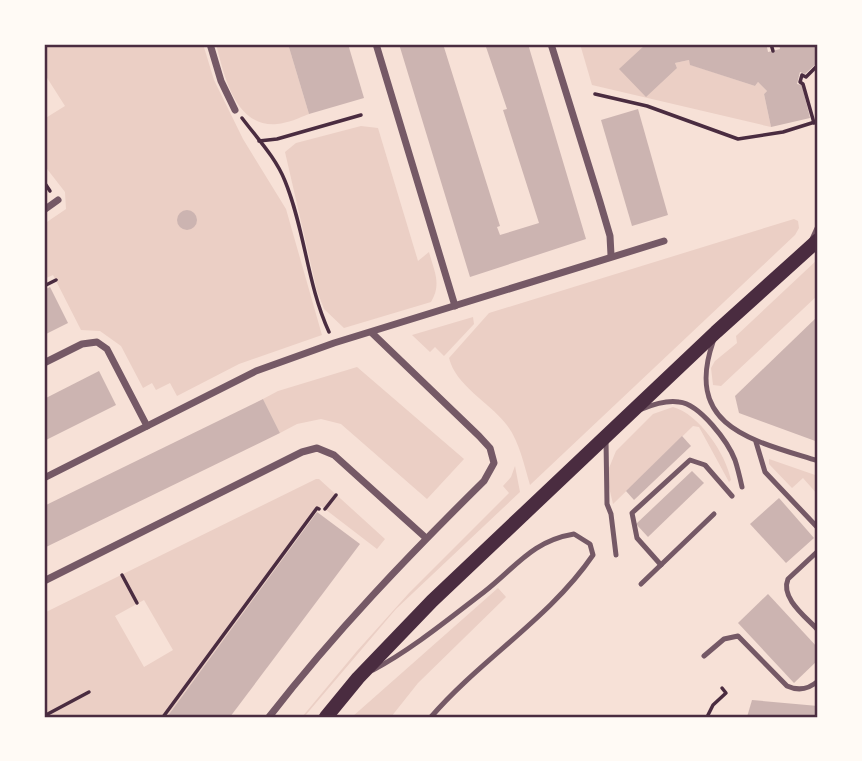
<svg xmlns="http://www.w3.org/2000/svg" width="862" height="761" font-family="Overpass,sans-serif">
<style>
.green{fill:#ebcfc5;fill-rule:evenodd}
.building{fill:#ccb4b1}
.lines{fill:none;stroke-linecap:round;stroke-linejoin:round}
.path{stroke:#4a2c40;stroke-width:3.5}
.service{stroke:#755966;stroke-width:5}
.minor{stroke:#755966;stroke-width:7}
.secondary{stroke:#4a2c40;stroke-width:14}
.neatline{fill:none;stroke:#4a2c40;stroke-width:2.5}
</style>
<rect width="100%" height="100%" fill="#f7e1d7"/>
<g class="green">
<polygon points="44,44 203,44 214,80 243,139 286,209 322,335 239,364 177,396 170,383 156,390 152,383 143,388 121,346 100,331 81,330 53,275 44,279 44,224 66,209 65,192 44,165 44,119 65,106 44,73"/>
<path d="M216,44H288L309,114C299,118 288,123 277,124C235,128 224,75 216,44Z"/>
<polygon points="580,44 646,44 620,69 677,68 675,63 689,60 691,65 755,86 758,82 767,91 764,94 771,127 592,85"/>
<path d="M361,126L378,128L418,261L429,252C434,271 442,284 431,302L344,328L324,309L317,291L285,152L296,143Z"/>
<path d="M794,219L798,221L799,228L795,235L530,485C524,465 519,440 506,424C488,401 456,386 449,358L489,313Z"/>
<polygon points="818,259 818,295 721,386 713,385 711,368 715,361 737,343 736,336"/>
<polygon points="473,317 474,324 444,356 435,347 430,352 412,335"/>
<polygon points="357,367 464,459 427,499 341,424 321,419 297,424 280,433 263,399 278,391"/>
<path d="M673,407C699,414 726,454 731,480L729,482L699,427L693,426L613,504L609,487V468L616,451L653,414Z"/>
<polygon points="769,459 818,476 818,495 803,478 792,488 769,464"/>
<polygon points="515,466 520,492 396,609 304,717 302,717 357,651 409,593 509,493 503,486 511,477"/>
<path d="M316,479H319L385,539L377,549L321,506L167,717H44V613ZM144,600L173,650L144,667L115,616Z"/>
<polygon points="498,588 506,597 418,683 391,717 352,717"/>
</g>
<g class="building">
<polygon points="288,44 348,44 364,98 309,114"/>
<polygon points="399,44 443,44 500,226 497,227 500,235 539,223 503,110 507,109 485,44 528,44 586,239 470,277"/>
<polygon points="646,44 756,44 767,47 768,52 780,49 779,44 818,44 818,62 805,74 800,72 797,84 802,85 810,118 771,127 764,94 767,91 758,82 755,86 690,65 689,60 675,63 677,68 646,97 619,69"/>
<polygon points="638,109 668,215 632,226 601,120"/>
<circle cx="187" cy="220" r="10"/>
<polygon points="50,287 68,323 44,335 44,290"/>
<polygon points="818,316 818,442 739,413 735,396"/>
<polygon points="99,371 116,405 44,441 44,399"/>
<polygon points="263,399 280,433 44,548 44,506"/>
<polygon points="682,436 691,446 634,500 626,491"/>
<polygon points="692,471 704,483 648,537 636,524"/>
<polygon points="779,498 814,538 786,563 750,524"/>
<polygon points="317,512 360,544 230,717 167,717"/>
<polygon points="768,594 818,648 818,660 794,683 738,623"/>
<polygon points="752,700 818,706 818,717 747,717"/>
</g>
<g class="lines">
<g class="path">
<polyline points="771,44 773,51"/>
<polyline points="595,94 647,106 738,139 783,132 818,121"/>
<path d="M242,118C257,138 276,158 285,181C305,230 307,284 329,332"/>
<polyline points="814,123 803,84 800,82 802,75 806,77 818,65"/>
<polyline points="259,141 277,139 361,115"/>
<polyline points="44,182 50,191"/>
<polyline points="44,286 56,280"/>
<polyline points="325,509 336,495"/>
<polyline points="122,575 137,603"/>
<polyline points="44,716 89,692"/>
<polyline points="163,717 317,508 319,509"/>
<polyline points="707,717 713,705 726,693 722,688"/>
</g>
<g class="service">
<polyline points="812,239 818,226"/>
<path d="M713,342C683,428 755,441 818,461"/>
<path d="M642,409C654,404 666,400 679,402C700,404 728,442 735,460C738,469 740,478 742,487"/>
<polyline points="606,440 607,504 611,514 616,555"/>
<polyline points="756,442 765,472 818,528"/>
<path d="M818,551L788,579C780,598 806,617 818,630"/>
<polyline points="661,565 637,538 632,513 690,460 705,465 732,496"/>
<polyline points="641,584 714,514"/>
<path d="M704,656L724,639L738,636L787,686C798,691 809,689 818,681"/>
<path d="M373,670C411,650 450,618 484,592C516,567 532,541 574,534L590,544L593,555C550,618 481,659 431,717"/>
</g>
<g class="minor">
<polyline points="210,44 221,81 235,110"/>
<polyline points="376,44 455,306"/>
<polyline points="551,44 600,202 610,236 611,255"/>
<polyline points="44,210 58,200"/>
<polyline points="44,363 82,344 97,342 107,349 147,426"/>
<polyline points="44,478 256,371 334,343 664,241"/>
<polyline points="44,581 302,452 317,448 334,455 426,538"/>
<path d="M269,717C335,632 408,556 484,481L494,463L490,448L479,436L372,333"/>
</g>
<polyline class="secondary" points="326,717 358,678 432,601 716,332 818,240"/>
</g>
<rect width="862" height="761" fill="none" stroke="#fffaf5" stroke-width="91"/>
<rect x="46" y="46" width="770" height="670" class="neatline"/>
</svg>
